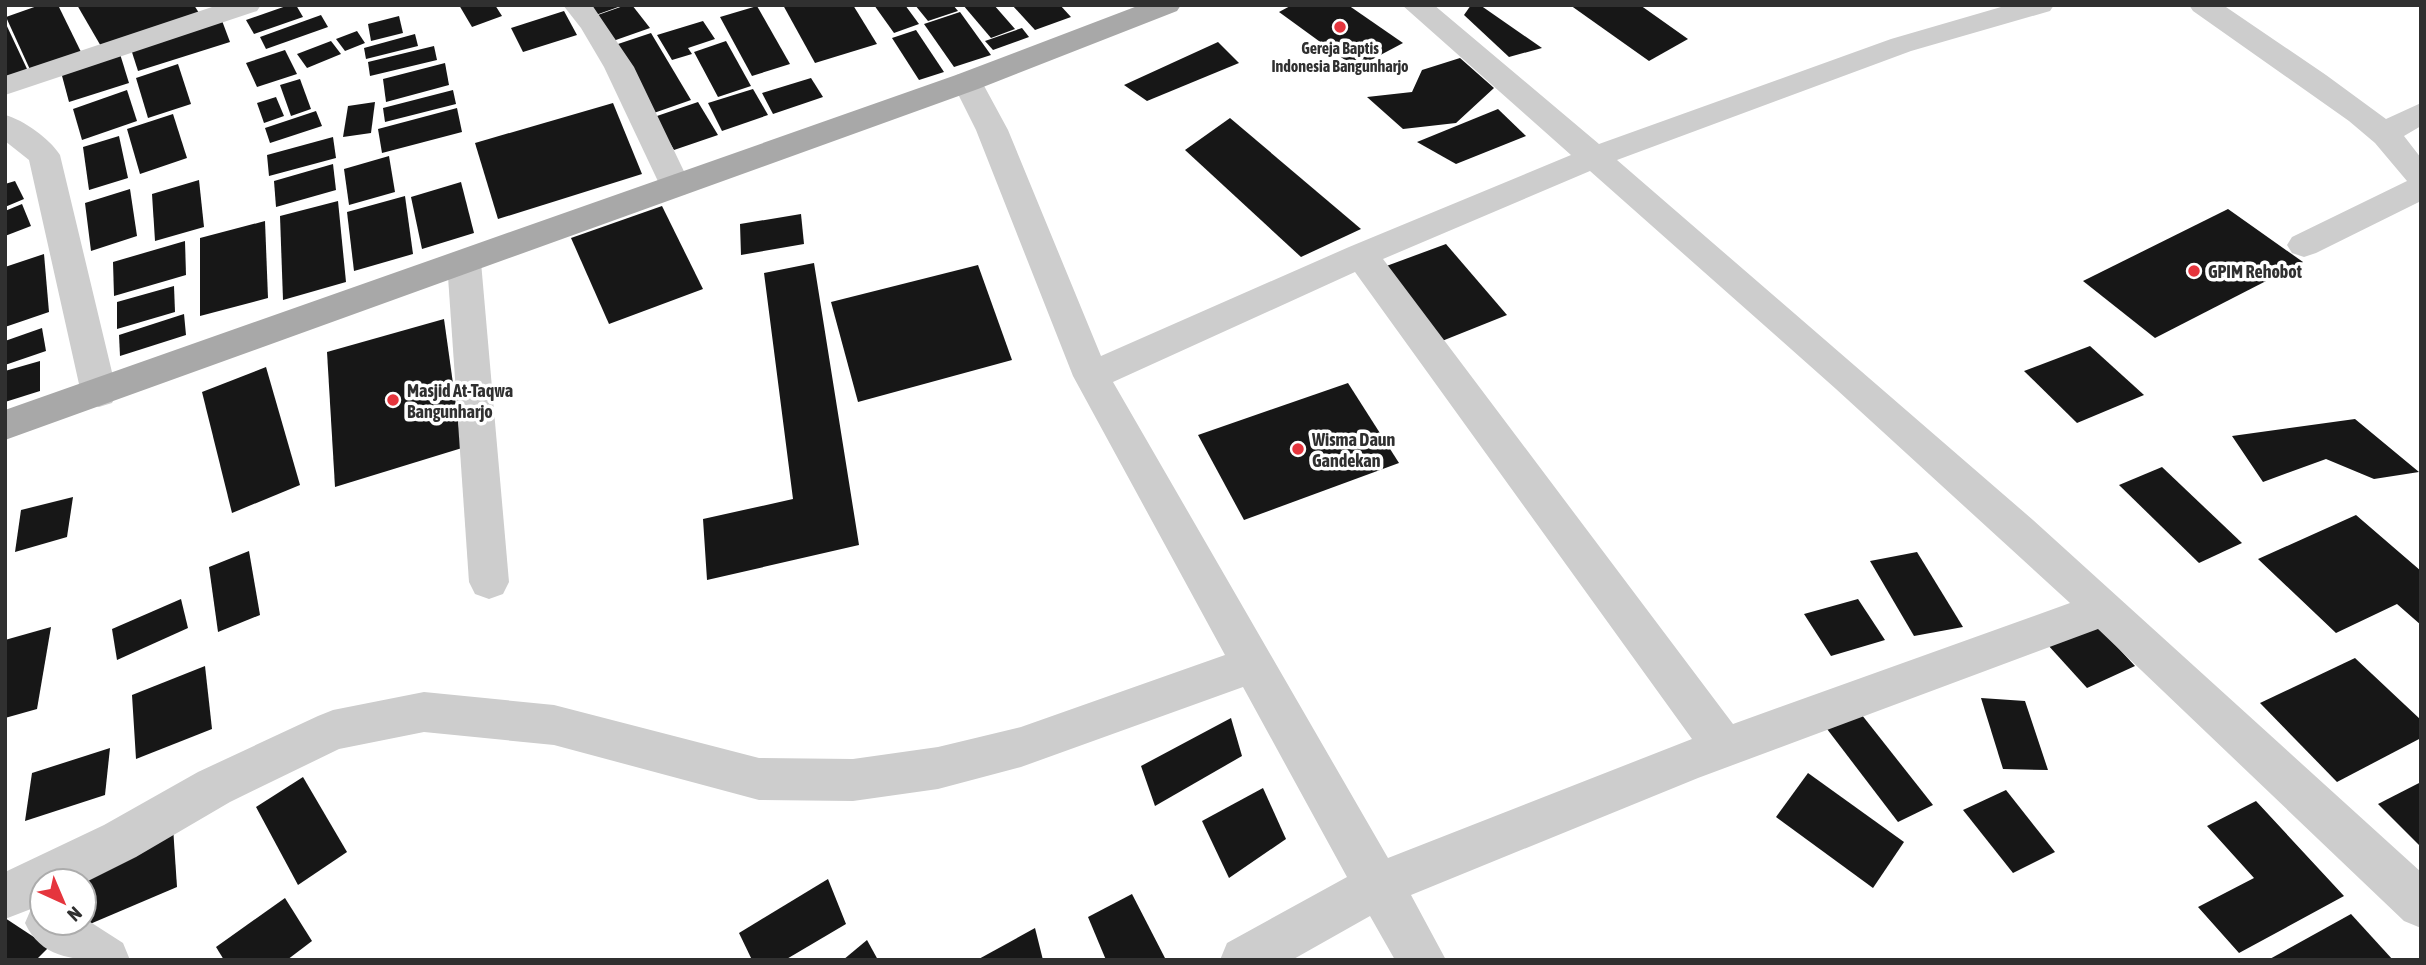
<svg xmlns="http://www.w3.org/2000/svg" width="2426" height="965" font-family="'Asap Condensed',sans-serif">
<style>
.building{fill:#171717}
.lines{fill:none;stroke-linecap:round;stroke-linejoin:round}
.minor{fill:#cdcdcd;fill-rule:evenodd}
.major{fill:#a8a8a8;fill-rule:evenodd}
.poi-dot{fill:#e5353d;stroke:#fff;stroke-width:2.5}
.labels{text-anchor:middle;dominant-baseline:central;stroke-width:7;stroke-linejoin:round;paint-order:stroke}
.far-poi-label{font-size:16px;font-weight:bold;fill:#303030;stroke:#fff}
.poi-label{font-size:18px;font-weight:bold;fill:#303030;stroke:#fff;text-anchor:start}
</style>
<rect width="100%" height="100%" fill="#fff"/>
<g class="building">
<polygon points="40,5 58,5 83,56 32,74 6,17"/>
<polygon points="77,5 194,5 199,13 102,48"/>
<polygon points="289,5 296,5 303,17 254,34 246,20"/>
<polygon points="459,5 495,5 502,16 472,27"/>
<polygon points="585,5 621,5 621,6 593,16"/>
<polygon points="626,5 632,5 650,28 613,41 595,16"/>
<polygon points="783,5 853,5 877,44 815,63"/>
<polygon points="874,5 905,5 919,24 894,33"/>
<polygon points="915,5 953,5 958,11 928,21"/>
<polygon points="963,5 994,5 1015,29 991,38"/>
<polygon points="1012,5 1060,5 1071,17 1035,30"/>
<polygon points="1292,5 1348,5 1403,43 1356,68 1279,12"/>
<polygon points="1471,5 1480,5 1542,48 1509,57 1464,15"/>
<polygon points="1570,5 1640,5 1688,39 1649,61"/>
<polygon points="757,6 790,64 752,76 720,17"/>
<polygon points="564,11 577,35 523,52 511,28"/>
<polygon points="960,12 991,55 954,67 924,24"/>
<polygon points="321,15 328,27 266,49 260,37"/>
<polygon points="399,16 403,33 371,41 368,24"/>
<polygon points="221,18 230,42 138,71 130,46"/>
<polygon points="703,21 715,39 688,48 692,54 672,60 657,35"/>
<polygon points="5,22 28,71 5,79"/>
<polygon points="1022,28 1029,37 993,50 985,41"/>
<polygon points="916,30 944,72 919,80 892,38"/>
<polygon points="357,31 365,43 345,51 336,39"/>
<polygon points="651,33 691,100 651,114 612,46"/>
<polygon points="415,34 418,46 366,59 364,48"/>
<polygon points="331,41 341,54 307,68 297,54"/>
<polygon points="726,41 751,86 718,97 694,52"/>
<polygon points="1218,42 1239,63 1147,101 1124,85"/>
<polygon points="434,46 437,60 370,76 368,62"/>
<polygon points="285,50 297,74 257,87 246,63"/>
<polygon points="120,54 129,83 69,102 61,72"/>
<polygon points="1460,58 1494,88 1456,123 1403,129 1367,97 1412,92 1422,70"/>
<polygon points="445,63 449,85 386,102 383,79"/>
<polygon points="178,64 191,104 148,118 136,78"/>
<polygon points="811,78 823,97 773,114 762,93"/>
<polygon points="300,79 311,109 291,116 280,85"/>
<polygon points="753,89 768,115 722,131 708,103"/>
<polygon points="127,90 137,121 82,140 73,109"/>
<polygon points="453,90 456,104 385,122 383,108"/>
<polygon points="276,97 284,116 264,123 257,103"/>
<polygon points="375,102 371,133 343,137 348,106"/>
<polygon points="698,102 718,135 674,150 654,117"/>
<polygon points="613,103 642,174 498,219 475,143"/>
<polygon points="457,108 462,132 382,153 378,129"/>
<polygon points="1498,109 1526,136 1456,164 1417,142"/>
<polygon points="316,111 322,126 270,143 265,128"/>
<polygon points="173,114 187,158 140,174 127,129"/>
<polygon points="1230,118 1361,229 1301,257 1185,150"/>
<polygon points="119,136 128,178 89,190 83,147"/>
<polygon points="333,137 336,158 269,176 267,155"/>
<polygon points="389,156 395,192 349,205 344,169"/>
<polygon points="333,164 336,190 276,207 274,181"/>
<polygon points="199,180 204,227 155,241 152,194"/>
<polygon points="15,181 24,199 5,207 5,184"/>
<polygon points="461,182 474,233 422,249 411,197"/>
<polygon points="130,189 137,236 91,251 85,203"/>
<polygon points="405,196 413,254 354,271 347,212"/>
<polygon points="338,201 346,282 283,300 280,216"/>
<polygon points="22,204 31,226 5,236 5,211"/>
<polygon points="662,206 703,289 609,324 571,238"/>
<polygon points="2228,209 2303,262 2155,338 2083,281"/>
<polygon points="801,214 804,244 741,255 740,224"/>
<polygon points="265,221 268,298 200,316 200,238"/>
<polygon points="185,241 186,275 114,296 113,262"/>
<polygon points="1446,244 1507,315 1442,341 1381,268"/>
<polygon points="44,254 49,312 5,327 5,267"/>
<polygon points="814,263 859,545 707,580 703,519 793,499 764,273"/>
<polygon points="978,265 1012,360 858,402 831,302"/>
<polygon points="174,286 175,312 117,329 117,302"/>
<polygon points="184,314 186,335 120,356 119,335"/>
<polygon points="444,319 462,448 335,487 327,352"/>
<polygon points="42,328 46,351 5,365 5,341"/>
<polygon points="2090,346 2144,395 2077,423 2024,371"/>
<polygon points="40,361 40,391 5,402 5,371"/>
<polygon points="266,367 300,485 232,513 202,392"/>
<polygon points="1348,383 1399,463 1244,520 1198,435"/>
<polygon points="2355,419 2419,472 2374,479 2326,459 2263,482 2232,436"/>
<polygon points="2162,467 2242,543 2199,563 2119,485"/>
<polygon points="73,497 67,537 15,552 21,510"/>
<polygon points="2356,515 2421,571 2421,625 2397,604 2336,633 2258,559"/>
<polygon points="249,551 260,615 218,632 209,567"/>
<polygon points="1917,552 1963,627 1914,636 1870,561"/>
<polygon points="181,599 188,628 117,660 112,629"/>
<polygon points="1858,599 1885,640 1831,656 1804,614"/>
<polygon points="2094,622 2135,666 2087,688 2047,644"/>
<polygon points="51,627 37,709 5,718 5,640"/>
<polygon points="2355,658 2421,720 2421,738 2337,782 2260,703"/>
<polygon points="205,666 212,729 136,759 132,695"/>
<polygon points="1981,698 2025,701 2048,770 2003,769"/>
<polygon points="1858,710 1933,805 1898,822 1824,725"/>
<polygon points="1231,718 1242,756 1155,806 1141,766"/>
<polygon points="110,748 105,795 25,821 32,773"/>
<polygon points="1808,773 1904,842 1873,888 1776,817"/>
<polygon points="303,777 347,852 298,885 256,807"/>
<polygon points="2421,782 2421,847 2378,804"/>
<polygon points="1263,788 1286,839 1229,878 1202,821"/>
<polygon points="2006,790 2055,852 2013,873 1963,810"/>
<polygon points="2256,801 2344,896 2239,953 2198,907 2254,878 2207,826"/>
<polygon points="173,827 177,887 90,924 87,864"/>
<polygon points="828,879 846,924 785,960 752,960 739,933"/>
<polygon points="1132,894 1166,960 1106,960 1088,917"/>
<polygon points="285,898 312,941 287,960 224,960 216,947"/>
<polygon points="2351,914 2393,960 2268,960"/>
<polygon points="5,918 49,947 36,960 5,960"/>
<polygon points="1035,928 1043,960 977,960"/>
<polygon points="867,940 878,960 843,960"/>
</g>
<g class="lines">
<g class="minor">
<polygon points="218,5 261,5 257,11 5,95 5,76"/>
<polygon points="563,5 592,5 634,67 691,186 686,194 675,197 664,194 604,67 581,28"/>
<path d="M1402,5H1434L1599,144L1891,39L2008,5H2054L2050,11L1911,51L1617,160L2033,520L2421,872V928L2404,921L2098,629L1698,778L1411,895L1446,960H1395L1370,916L1292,960H1220L1227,943L1347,877L1243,687L1021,767L938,789L853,801L759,800L554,745L424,732L339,749L230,802L136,857L84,883L42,881V923H84V918L123,943L130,960C88,960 44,965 25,923L31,909L5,919V872L104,825L198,772L318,716L333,710L424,692L554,705L759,758L853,759L938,747L1021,727L1225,655L1073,376L976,130L952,82L956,75L967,73L978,75L982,82L1008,130L1101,356L1349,247L1571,155ZM1590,171L1836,389L2070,603L1733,724L1383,259ZM1355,272L1692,739L1388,858L1113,382Z"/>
<polygon points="2189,5 2223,5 2326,75 2386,119 2421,103 2421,126 2404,136 2421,158 2421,201 2316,253 2304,257 2292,253 2287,245 2292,237 2407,181 2375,143 2349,121 2193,11"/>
<path d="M5,115C24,120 50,139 60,155L117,393L112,403L99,407L86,403L81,393L29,160L5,141Z"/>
<polygon points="464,250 476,253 481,262 509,582 503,594 489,599 475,594 469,582 447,262 452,253"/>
</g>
<polygon class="major" points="1140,5 1181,5 1177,11 978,89 5,440 5,410 956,75"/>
</g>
<g class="poi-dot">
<circle cx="1340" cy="27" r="7"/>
<circle cx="2194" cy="271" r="7"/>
<circle cx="393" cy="400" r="7"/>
<circle cx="1298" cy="449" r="7"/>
</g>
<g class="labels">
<g class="far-poi-label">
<text x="1340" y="48">Gereja Baptis<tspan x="1340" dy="18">Indonesia Bangunharjo</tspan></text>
</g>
<g class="poi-label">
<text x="2208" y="271">GPIM Rehobot</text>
<text x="407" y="390">Masjid At-Taqwa<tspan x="407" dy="21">Bangunharjo</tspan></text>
<text x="1312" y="439">Wisma Daun<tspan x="1312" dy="21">Gandekan</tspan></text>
</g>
</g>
<rect width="2426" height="965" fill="none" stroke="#303030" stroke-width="14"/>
<g transform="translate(63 902) rotate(136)"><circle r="33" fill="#ffffff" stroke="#acacac" stroke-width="2"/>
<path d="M0-5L12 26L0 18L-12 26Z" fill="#e5353d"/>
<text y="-10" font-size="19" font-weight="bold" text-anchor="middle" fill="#303030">N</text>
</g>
</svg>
